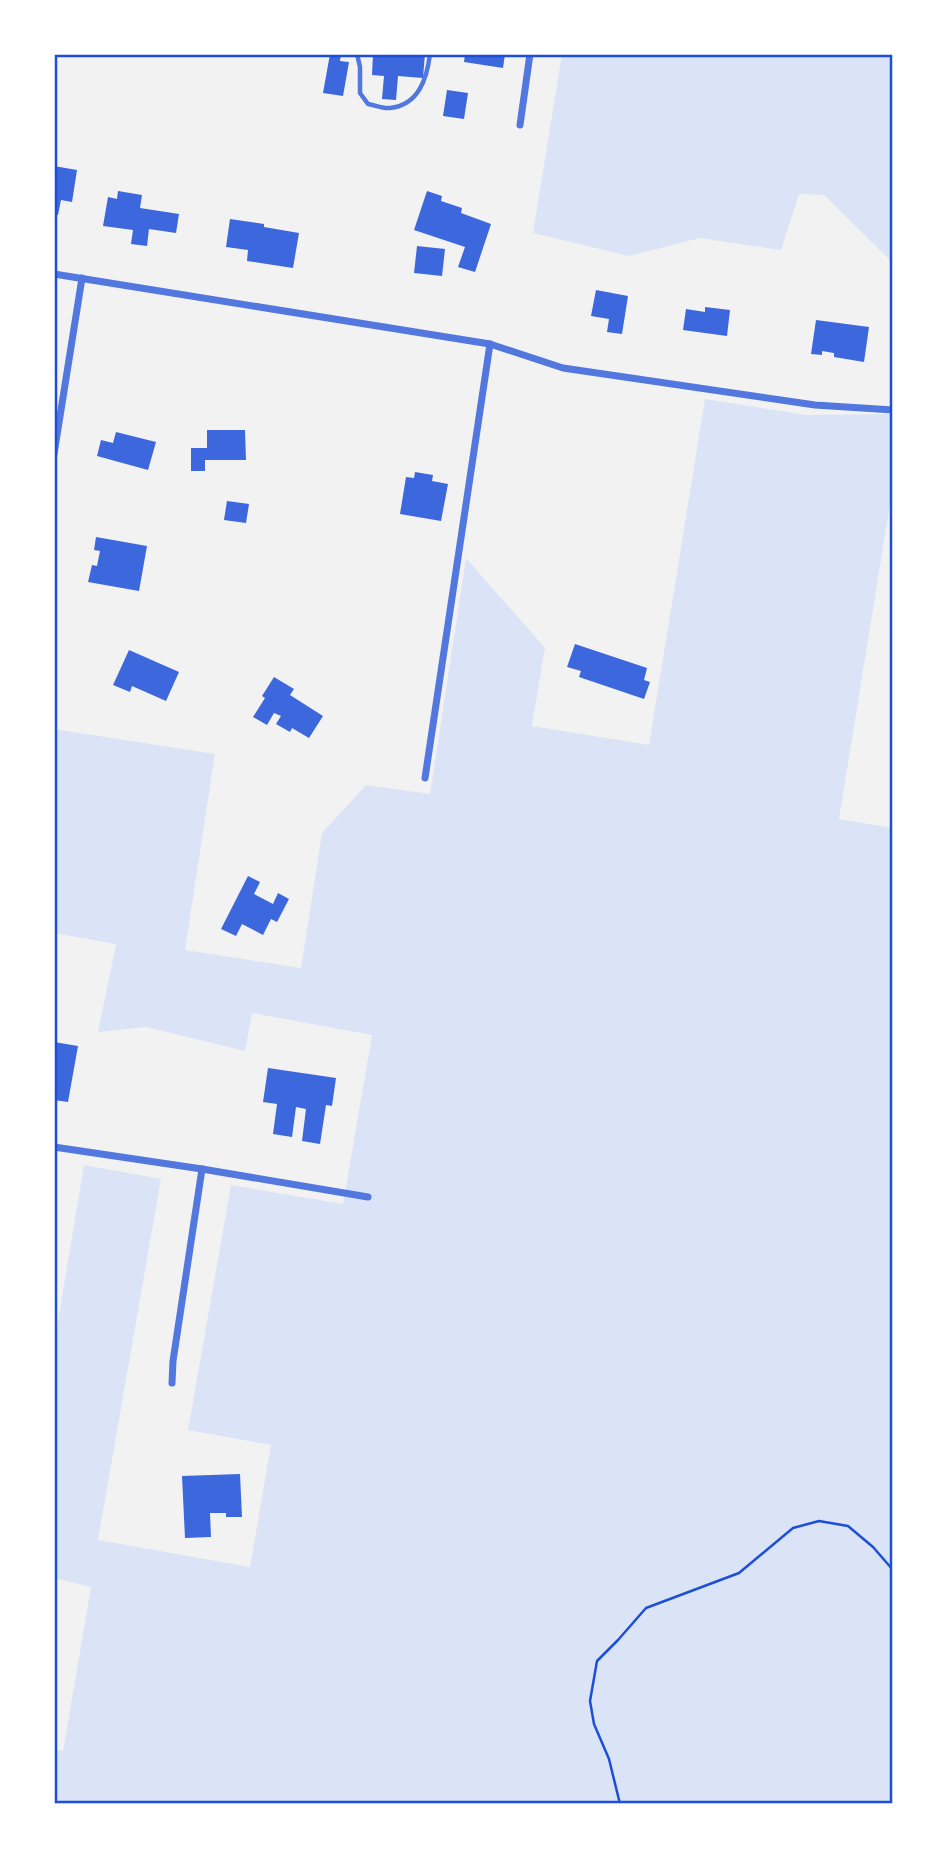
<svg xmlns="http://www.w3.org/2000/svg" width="947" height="1858" font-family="'Asap Condensed',sans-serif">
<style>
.green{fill:#dbe4f7}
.building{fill:#3d67dc}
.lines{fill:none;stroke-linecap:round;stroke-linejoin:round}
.path{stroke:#1d4ed8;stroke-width:2.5}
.service{stroke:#5277de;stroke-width:4.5}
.minor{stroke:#5277de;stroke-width:7}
.neatline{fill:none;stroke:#1d4ed8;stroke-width:2.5}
</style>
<rect width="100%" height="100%" fill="#f2f2f2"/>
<g class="green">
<polygon points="562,54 893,54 893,263 824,195 799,194 781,250 700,238 629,256 533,233"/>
<polygon points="705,399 806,415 893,414 893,486 839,819 893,828 893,1804 54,1804 54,1750 63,1751 91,1587 54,1578 54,1345 84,1165 161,1179 98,1540 250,1567 271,1445 188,1430 231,1185 343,1204 372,1035 252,1013 245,1051 146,1027 98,1032 116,944 54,933 54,729 215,754 185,950 301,968 322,833 366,785 430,794 466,558 545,648 532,726 649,745"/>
</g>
<g class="building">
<polygon points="330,54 341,54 340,61 349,62 343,96 323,93"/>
<polygon points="373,54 425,54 423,78 398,76 396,100 382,99 384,76 372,75"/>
<polygon points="465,54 505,54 503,68 464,62"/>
<polygon points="447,90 468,93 464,119 443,116"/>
<polygon points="54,166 77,170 72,202 61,200 58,215 54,214"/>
<polygon points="118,191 142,195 140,208 179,214 176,233 149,229 147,246 131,244 133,230 103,226 108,197 117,199"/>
<polygon points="427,191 442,196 441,201 462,208 461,213 491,224 475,272 458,267 465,247 414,230"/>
<polygon points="230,219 264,224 264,227 299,233 293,268 247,261 248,250 226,247"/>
<polygon points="417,246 445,249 442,276 414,273"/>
<polygon points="596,290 628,296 622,334 607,332 609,319 591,316"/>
<polygon points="705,307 730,310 727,336 683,330 686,309 705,312"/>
<polygon points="816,320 869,327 864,362 834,357 834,353 822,351 822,355 811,354"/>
<polygon points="207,430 245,430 246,460 205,460 205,471 191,471 191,448 207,448"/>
<polygon points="116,432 156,442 148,470 97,456 101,440 113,443"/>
<polygon points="415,472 433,475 432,481 448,484 441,521 400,514 406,477 414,478"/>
<polygon points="227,501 249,504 246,523 224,520"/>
<polygon points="96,537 147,546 139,591 88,582 92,565 97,566 100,551 94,550"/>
<polygon points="575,644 647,668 644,680 650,682 644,699 579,677 581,671 567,667"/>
<polygon points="129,650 179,672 166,701 132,686 130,692 113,685"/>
<polygon points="274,677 294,689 290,695 323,716 309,738 292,728 290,732 276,724 281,716 274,713 267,725 253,717 265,698 262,696"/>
<polygon points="248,876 260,882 254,894 273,904 278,893 289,899 277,922 271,919 263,935 242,924 236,936 221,929"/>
<polygon points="54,1042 78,1046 68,1102 54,1100"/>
<polygon points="268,1068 336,1078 332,1106 326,1105 320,1144 302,1141 306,1109 296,1107 292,1137 273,1134 277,1104 263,1102"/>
<polygon points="240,1474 242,1517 226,1517 226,1513 210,1513 211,1537 185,1538 182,1476"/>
</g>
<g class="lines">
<polyline class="path" points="620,1804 609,1759 594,1724 590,1701 597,1661 618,1640 646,1608 739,1573 793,1528 819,1521 848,1526 873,1547 893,1570"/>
<path class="service" d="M357,54L360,67V93L368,104C375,105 383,109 390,108C419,105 427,78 430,54"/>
<g class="minor">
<polyline points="520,125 530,54"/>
<polyline points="54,274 490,344 563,368 815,405 893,410"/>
<polyline points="54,454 82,278"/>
<polyline points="425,778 490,344"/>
<polyline points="54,1147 202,1169 368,1197"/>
<polyline points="172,1383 173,1361 202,1169"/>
</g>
</g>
<rect width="947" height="1858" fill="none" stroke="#ffffff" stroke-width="112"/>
<rect x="56" y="56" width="835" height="1746" class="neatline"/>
</svg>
